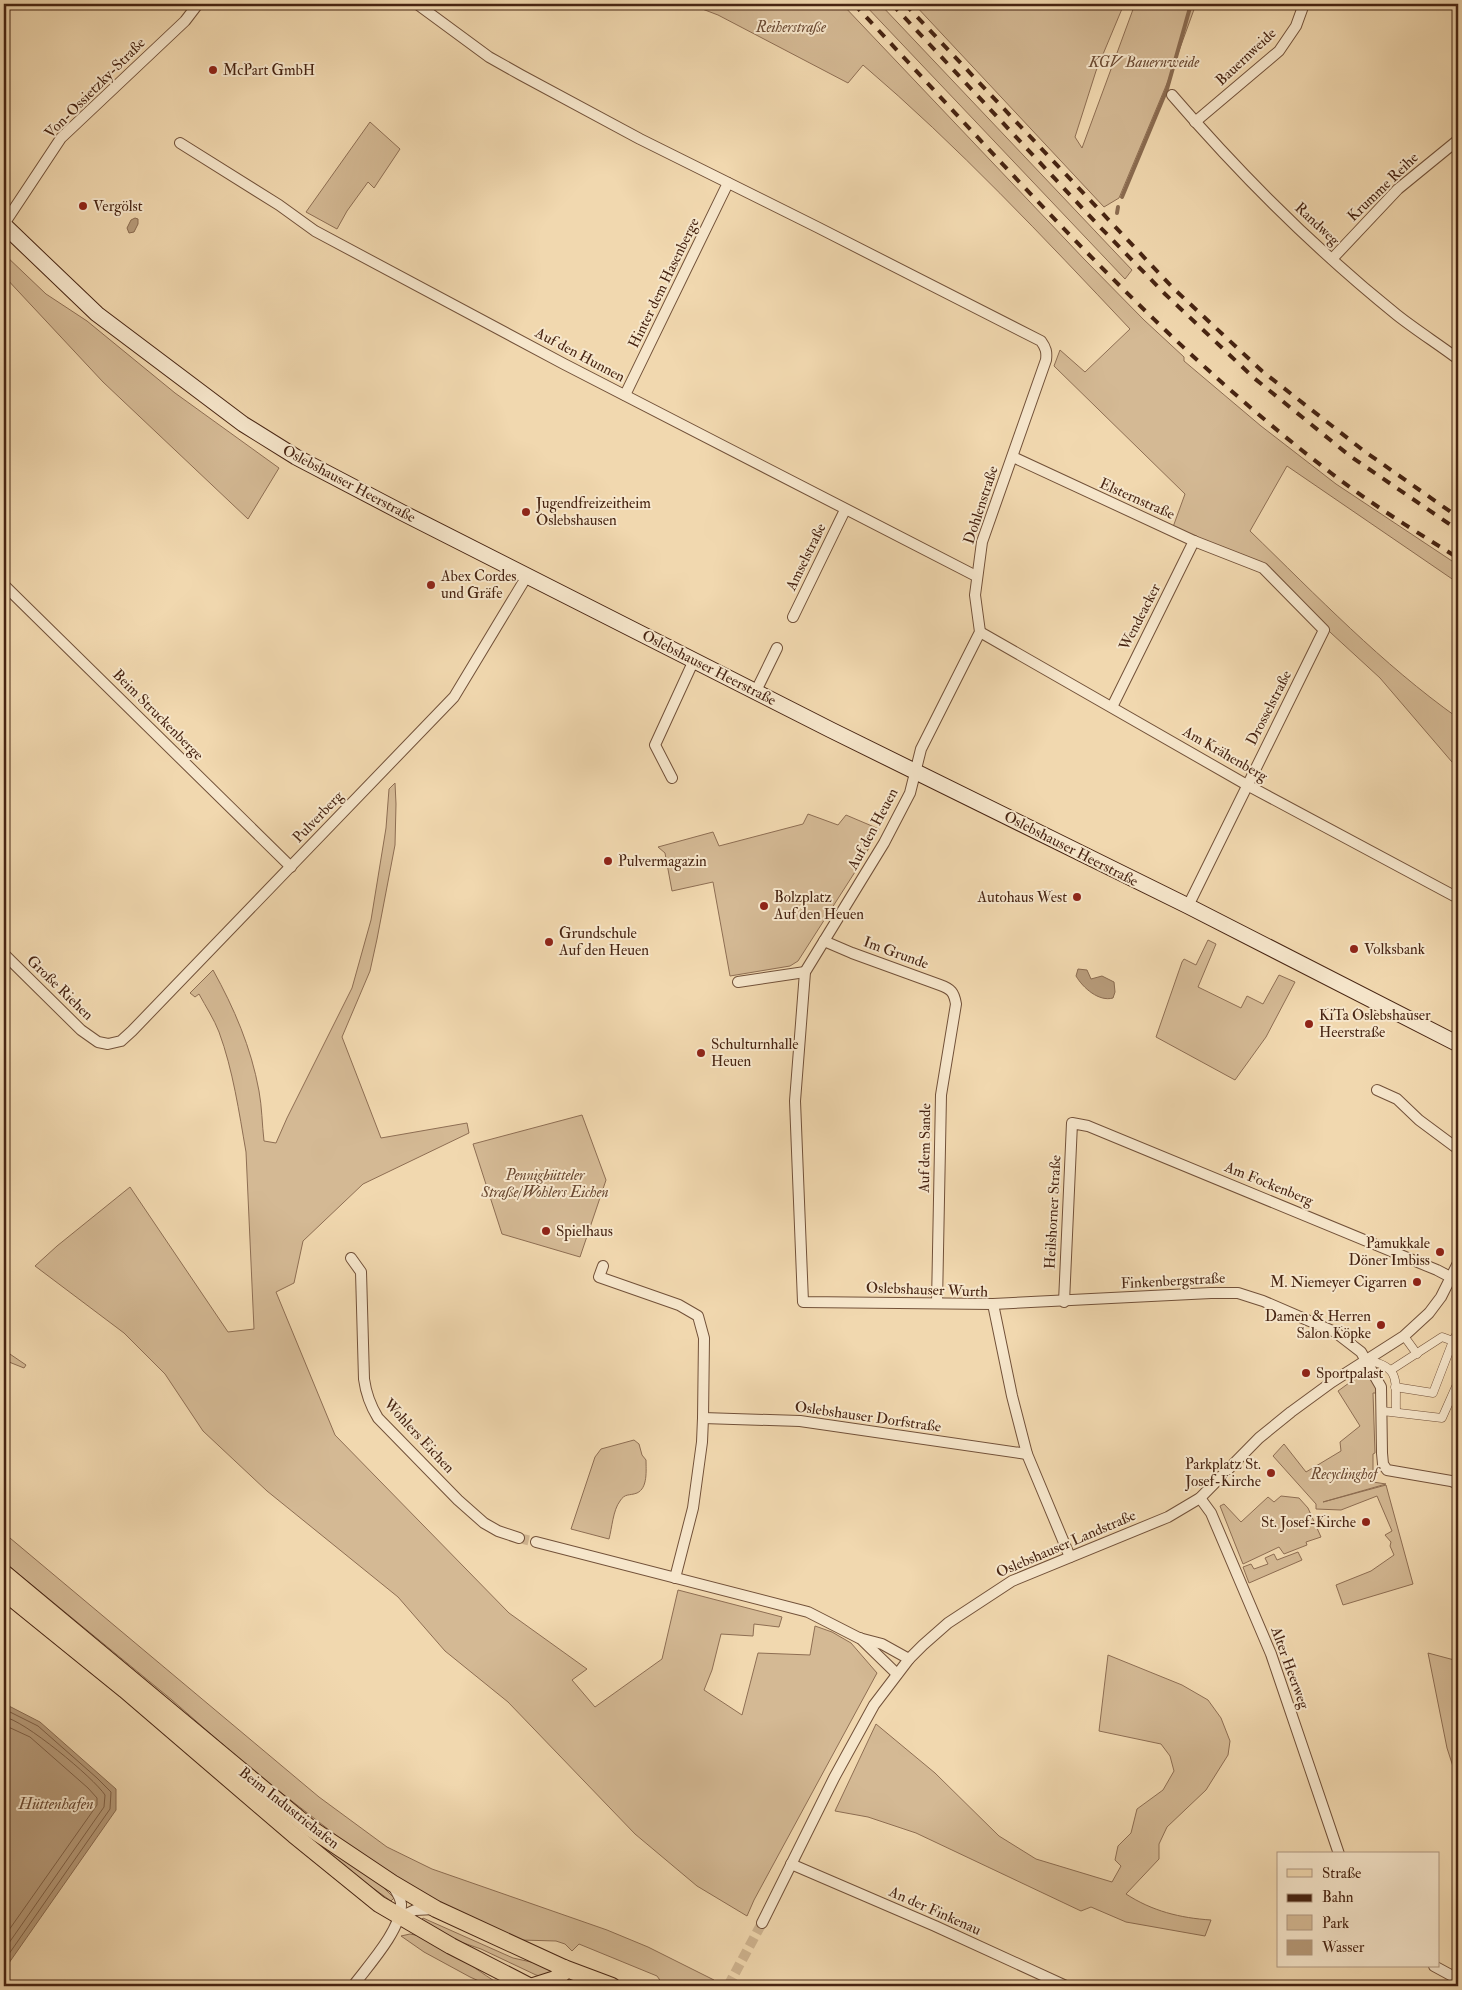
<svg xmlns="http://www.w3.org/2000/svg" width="1462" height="1990" font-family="'IM FELL Double Pica',serif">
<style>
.green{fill:#d4b994;stroke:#8e6e53}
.water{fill:#b79b7a;stroke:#8a6b50}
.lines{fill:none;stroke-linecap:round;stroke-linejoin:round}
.shore{stroke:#7f6046;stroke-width:1}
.stream{stroke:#8a6b50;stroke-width:4}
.minor-tunnel{stroke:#cfb490;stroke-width:10;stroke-dasharray:10 5;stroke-linecap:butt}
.pedestrian-casing{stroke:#725139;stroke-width:9}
.minor-casing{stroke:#725139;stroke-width:12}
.secondary-casing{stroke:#472412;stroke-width:17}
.primary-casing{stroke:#472412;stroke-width:18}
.pedestrian{stroke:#f6e6cb;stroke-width:8}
.minor{stroke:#f6e6cb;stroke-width:10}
.secondary{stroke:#f6e6cb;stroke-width:15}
.primary{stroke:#f1d8af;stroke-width:16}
.rail{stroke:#472412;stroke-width:4;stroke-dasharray:9 9;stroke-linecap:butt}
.poi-dot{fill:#8f2418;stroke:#f6e6cb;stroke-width:2}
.labels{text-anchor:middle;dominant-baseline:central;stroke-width:4;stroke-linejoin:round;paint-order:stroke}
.park-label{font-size:15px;font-style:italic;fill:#6a4932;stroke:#f6e6cb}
.street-label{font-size:15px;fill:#472412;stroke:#f6e6cb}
.poi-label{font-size:15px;fill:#472412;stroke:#f6e6cb;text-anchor:start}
.water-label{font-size:16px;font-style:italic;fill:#694831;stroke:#f6e6cb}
</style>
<rect width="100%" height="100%" fill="#f1d8af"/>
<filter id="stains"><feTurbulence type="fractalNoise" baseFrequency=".004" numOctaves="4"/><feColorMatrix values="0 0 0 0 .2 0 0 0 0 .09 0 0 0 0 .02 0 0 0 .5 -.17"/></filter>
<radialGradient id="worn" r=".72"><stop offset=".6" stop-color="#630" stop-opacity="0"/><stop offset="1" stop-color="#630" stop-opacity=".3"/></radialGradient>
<g class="green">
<path d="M683,4H842L1085,260L1144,320L1184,357V361L1261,426L1336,484L1458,565V583L1287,466L1250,531C1317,596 1382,664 1458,718V769L1380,678L1331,633L1269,569L1173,527L1185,494L1054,366L1060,350L1085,372L1130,329C1044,238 958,146 863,65L848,83L718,15L697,7L681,5Z"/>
<polygon points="864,4 880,4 1132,270 1125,279"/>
<polygon points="914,4 1124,4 1096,71 1075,137 1082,148 1135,4 1196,4 1168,81 1119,198 1104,207"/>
<polygon points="370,122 400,149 374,188 368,182 347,211 337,229 306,212"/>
<polygon points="4,254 46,294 87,321 175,393 279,468 248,519 103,382 4,276"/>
<path d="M395,783L396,804L395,845L377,939L370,971L342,1037L381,1138L467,1123L469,1133L363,1184L303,1241L294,1283L276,1292L335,1435L509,1613L587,1669L572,1680L595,1707L662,1659L678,1590L782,1617L779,1627L754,1624L753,1636L721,1634L712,1670L704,1690L742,1715L758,1653L810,1655L815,1626L832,1632L851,1643L877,1673L754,1900L747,1916L697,1886L635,1834L508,1702L445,1651L398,1597L267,1491L203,1431L165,1374L124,1333L35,1266L57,1246L130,1187L228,1332L254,1329L246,1152C239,1112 233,1070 219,1032C214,1019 206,1007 199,994L195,997L190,993L213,970C234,1008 251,1047 259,1091C262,1107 262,1124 264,1141L276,1143L287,1118L352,988L371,920L386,828L389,789Z"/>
<polygon points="808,814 838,825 846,815 879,829 862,861 798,961 790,966 730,976 713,882 672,891 665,853 658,847 713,832 719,846 803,824"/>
<polygon points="1208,940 1216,944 1198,987 1241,1008 1247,996 1263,1004 1279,975 1295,982 1266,1037 1235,1080 1156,1037 1182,962 1184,959 1196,965"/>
<polygon points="582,1115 606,1180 580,1257 502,1234 473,1144"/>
<polygon points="4,1350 26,1365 24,1368 4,1360"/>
<polygon points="1364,1372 1376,1386 1377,1393 1373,1393 1375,1453 1373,1454 1373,1482 1386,1484 1323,1502 1386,1485 1413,1584 1343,1605 1336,1585 1371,1571 1394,1555 1390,1546 1391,1542 1385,1535 1392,1531 1377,1496 1341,1510 1316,1509 1316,1504 1273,1456 1284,1444 1306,1472 1341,1451 1340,1442 1360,1426 1338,1391"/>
<path d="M634,1440L639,1444L642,1455L646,1460C646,1470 648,1488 637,1493C629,1496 625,1493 620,1501C613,1510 612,1528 609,1539L571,1529L595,1457L601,1449Z"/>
<polygon points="1281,1496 1299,1498 1308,1508 1321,1537 1306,1542 1307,1545 1284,1554 1279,1547 1243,1564 1220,1506 1224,1504 1241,1522 1268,1497 1274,1502"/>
<polygon points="4,1533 319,1797 387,1847 432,1869 607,1930 648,1947 714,1980 711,1986 664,1986 657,1976 579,1944 572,1951 565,1944 556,1941 521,1940 423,1895 351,1847 252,1770 172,1700 4,1562"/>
<polygon points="1298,1552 1302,1560 1249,1583 1243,1567 1251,1564 1254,1569 1268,1564 1265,1558 1274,1554 1277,1560"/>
<polygon points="4,1580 379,1883 394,1898 391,1901 342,1866 4,1585"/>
<polygon points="1428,1653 1458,1661 1458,1782 1447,1748"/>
<path d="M1108,1655L1182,1685L1208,1700L1221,1718L1230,1741L1228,1755L1206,1790L1167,1827L1159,1844V1859L1126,1894C1152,1911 1180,1918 1211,1920L1205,1936L1126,1922L1091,1907L1081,1911L916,1833L868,1817L835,1811L876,1724L935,1773L999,1836L1036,1859L1112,1882L1121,1866L1115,1860L1118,1846L1131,1833L1137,1809L1163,1790L1174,1771L1170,1756L1161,1744L1099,1731Z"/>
<polygon points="423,1918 513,1958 540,1964 554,1971 540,1976 536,1975 481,1949 455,1940 421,1920"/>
<path d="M410,1934C442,1939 475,1971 503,1986H490L470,1977L424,1952L401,1936Z"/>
<polygon points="572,1976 599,1986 558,1986 563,1985"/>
</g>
<g class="water">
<polygon points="135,218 138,219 138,224 134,232 129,233 127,228 131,220"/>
<path d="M1078,969L1087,970L1091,979L1102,976L1114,982L1115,992L1113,998C1099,1002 1083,988 1076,976Z"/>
<polygon points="7,1705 40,1722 116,1789 116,1810 4,1970 4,1707"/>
</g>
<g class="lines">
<g class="shore">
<polyline points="4,1711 8,1711 38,1726 97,1778 111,1792 110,1809 4,1961"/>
<path d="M4,1717C23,1719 94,1778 105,1795L104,1807L4,1950"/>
<polyline points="4,1725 30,1737 88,1788 97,1798 97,1805 4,1937"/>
</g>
<g class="stream">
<polyline points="1122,197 1167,89 1191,4"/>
<polyline points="1117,213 1118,207"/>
</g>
<g class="minor-tunnel">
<polyline points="519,1538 536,1542"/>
<polyline points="728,1986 762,1923"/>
</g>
<defs>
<g id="pedestrian">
<polyline points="1404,1336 1417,1354"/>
<path d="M1365,1360C1402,1366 1395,1381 1396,1412"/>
<polyline points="1391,1370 1442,1337 1453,1341 1457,1333"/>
<polyline points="1395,1387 1433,1393 1453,1341"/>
<polyline points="1382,1411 1442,1418 1458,1382"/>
</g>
<g id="minor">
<path d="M417,4L489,57L521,75L640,139L817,227L1041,341C1046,348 1047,352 1046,360L982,542L975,595L980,632L921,749L910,793L884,843L805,972L795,1101L803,1302L993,1304L1012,1396L1027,1454L1070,1557"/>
<path d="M1172,95C1240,174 1315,249 1397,315C1416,330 1438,344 1458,359"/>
<polyline points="1195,122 1279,51 1296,26 1304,4"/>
<polyline points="180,143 279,205 315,231 564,364 976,576"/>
<polyline points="4,224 61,138 185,21 198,4"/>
<polyline points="1332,259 1398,189 1458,140"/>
<polyline points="625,395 728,183"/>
<polyline points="1013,457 1194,541 1263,568 1324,630 1188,906"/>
<polyline points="4,585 291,867"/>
<polyline points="793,617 845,510"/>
<polyline points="980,632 1247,785 1458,898"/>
<polyline points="756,691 777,648"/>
<polyline points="1112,707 1194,541"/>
<polyline points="672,778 655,745 694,660"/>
<path d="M824,941L852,953L940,985C951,989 954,992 956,1004L941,1095L937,1303"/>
<polyline points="4,954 81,1030 98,1042 108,1044 121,1041 132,1031 454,697 527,576"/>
<polyline points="738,982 805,972"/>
<polyline points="1377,1090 1397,1099 1419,1120 1458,1149"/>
<path d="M351,1258L361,1272L364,1379C366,1394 370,1405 378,1418L458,1500L484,1523L498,1531L519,1538"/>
<polyline points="603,1266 599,1277 679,1305 698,1316 704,1338 703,1418 702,1442 693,1508 675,1578"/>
<polyline points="1064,1302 1072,1123 1088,1126 1437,1270 1458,1281"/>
<polyline points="993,1304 1211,1293 1238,1293 1263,1301 1335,1332 1361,1352 1381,1387 1382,1453 1383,1464 1387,1470 1451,1481 1458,1484"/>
<polyline points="703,1418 800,1421 1027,1454"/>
<polyline points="1200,1498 1211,1513 1271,1654 1339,1854"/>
<polyline points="536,1542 808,1612 859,1638 882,1644 909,1659"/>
<polyline points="860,1638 897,1674"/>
<polyline points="791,1864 935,1926 1066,1986"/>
<polyline points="400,1917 415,1910 435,1909"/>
<polyline points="762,1923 834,1778 874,1705 909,1659 923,1645 948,1623 1012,1581 1168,1517 1200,1498 1259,1438 1291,1412 1332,1382 1404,1336 1429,1313 1441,1297 1458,1263"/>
<polyline points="1434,1966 1458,1979"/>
<path d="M353,1986C368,1966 402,1929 401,1904C401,1898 396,1891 393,1886"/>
</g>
<polyline id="secondary" points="4,225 97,314 243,424 296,457 403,513 831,730 1188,906 1458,1044"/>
<g id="primary">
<polyline points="4,1573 310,1828 392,1883 436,1909 564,1968 612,1986"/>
<polyline points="4,1592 125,1690 294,1835 379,1904 451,1946 529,1986"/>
<polyline points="533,1986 555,1979 564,1972 564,1968"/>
</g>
</defs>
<use href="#pedestrian" class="pedestrian-casing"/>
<use href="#minor" class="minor-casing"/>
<use href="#secondary" class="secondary-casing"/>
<use href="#primary" class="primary-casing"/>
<use href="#pedestrian" class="pedestrian"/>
<use href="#minor" class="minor"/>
<use href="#secondary" class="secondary"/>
<use href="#primary" class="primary"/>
<g class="rail">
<path d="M854,4C1006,166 1153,337 1331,473C1371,504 1415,531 1458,558"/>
<polyline points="892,4 1099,226 1165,294 1254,378 1350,456 1458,530"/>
<polyline points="905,4 1173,288 1262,371 1364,451 1458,517"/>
</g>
</g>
<g class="poi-dot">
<circle cx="213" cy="70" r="5"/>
<circle cx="83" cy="206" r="5"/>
<circle cx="526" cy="512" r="5"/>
<circle cx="431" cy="585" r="5"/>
<circle cx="608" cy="861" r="5"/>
<circle cx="1077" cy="897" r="5"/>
<circle cx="764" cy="906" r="5"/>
<circle cx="549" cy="942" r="5"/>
<circle cx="1354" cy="949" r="5"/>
<circle cx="1309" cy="1024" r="5"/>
<circle cx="701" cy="1053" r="5"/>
<circle cx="546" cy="1231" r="5"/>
<circle cx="1440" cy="1252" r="5"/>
<circle cx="1417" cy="1282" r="5"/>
<circle cx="1381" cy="1325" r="5"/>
<circle cx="1306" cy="1373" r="5"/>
<circle cx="1271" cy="1473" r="5"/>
<circle cx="1366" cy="1522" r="5"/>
</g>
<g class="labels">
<g class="park-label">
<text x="791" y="27">Reiherstraße</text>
<text x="1144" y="62">KGV Bauernweide</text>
<text x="545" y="1175">Pennigbütteler<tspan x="545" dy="17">Straße/Wohlers Eichen</tspan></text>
<text x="1344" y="1474">Recyclinghof</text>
</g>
<g class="street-label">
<text transform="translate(1246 57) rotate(-43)">Bauernweide</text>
<text transform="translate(95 88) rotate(-45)">Von-Ossietzky-Straße</text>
<text transform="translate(1383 187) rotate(-44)">Krumme Reihe</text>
<text transform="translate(1317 224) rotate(43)">Randweg</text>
<text transform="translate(664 283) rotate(-64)">Hinter dem Hasenberge</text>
<text transform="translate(580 355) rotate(28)">Auf den Hunnen</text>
<text transform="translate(349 484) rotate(28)">Oslebshauser Heerstraße</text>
<text transform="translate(1137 499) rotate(24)">Elsternstraße</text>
<text transform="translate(981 505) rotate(-72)">Dohlenstraße</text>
<text transform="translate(806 557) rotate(-64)">Amselstraße</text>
<text transform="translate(1140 617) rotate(-63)">Wendeacker</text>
<text transform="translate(709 668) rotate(27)">Oslebshauser Heerstraße</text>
<text transform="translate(1269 708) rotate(-63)">Drosselstraße</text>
<text transform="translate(158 715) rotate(45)">Beim Struckenberge</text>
<text transform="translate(1225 754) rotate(30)">Am Krähenberg</text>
<text transform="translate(318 817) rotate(-46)">Pulverberg</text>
<text transform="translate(873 829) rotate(-62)">Auf den Heuen</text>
<text transform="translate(1071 849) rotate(27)">Oslebshauser Heerstraße</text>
<text transform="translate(896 953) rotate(20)">Im Grunde</text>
<text transform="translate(60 988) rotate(44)">Große Riehen</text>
<text transform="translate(925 1148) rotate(-89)">Auf dem Sande</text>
<text transform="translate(1269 1184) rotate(22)">Am Fockenberg</text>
<text transform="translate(1053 1212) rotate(-87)">Heilshorner Straße</text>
<text transform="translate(1173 1281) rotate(-3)">Finkenbergstraße</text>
<text transform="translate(927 1290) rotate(2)">Oslebshauser Wurth</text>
<text transform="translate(868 1417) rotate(8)">Oslebshauser Dorfstraße</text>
<text transform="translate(419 1436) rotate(47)">Wohlers Eichen</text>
<text transform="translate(1066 1544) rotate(-23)">Oslebshauser Landstraße</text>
<text transform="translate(1290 1668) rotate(70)">Alter Heerweg</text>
<text transform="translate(289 1808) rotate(38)">Beim Industriehafen</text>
<text transform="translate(935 1911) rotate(24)">An der Finkenau</text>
</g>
<g class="poi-label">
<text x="223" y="70">McPart GmbH</text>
<text x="93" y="206">Vergölst</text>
<text x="536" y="503">Jugendfreizeitheim<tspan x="536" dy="17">Oslebshausen</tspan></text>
<text x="441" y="576">Abex Cordes<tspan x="441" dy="17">und Gräfe</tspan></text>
<text x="618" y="861">Pulvermagazin</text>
<text x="774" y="897">Bolzplatz<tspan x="774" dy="17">Auf den Heuen</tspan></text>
<text x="1067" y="897" text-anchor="end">Autohaus West</text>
<text x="559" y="933">Grundschule<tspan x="559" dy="17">Auf den Heuen</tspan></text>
<text x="1364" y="949">Volksbank</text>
<text x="1319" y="1015">KiTa Oslebshauser<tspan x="1319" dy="17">Heerstraße</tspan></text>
<text x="711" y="1044">Schulturnhalle<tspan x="711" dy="17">Heuen</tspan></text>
<text x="556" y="1231">Spielhaus</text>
<text x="1430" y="1243" text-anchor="end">Pamukkale<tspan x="1430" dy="17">Döner Imbiss</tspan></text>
<text x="1407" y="1282" text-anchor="end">M. Niemeyer Cigarren</text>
<text x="1371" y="1316" text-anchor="end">Damen &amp; Herren<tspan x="1371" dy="17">Salon Köpke</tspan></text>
<text x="1316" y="1373">Sportpalast</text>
<text x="1261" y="1464" text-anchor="end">Parkplatz St.<tspan x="1261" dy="17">Josef-Kirche</tspan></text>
<text x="1356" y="1522" text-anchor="end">St. Josef-Kirche</text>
</g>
<g class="water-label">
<text x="56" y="1804">Hüttenhafen</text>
</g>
</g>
<rect width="1462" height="1990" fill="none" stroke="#f1d8af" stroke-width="20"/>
<rect x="5" y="5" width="1452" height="1980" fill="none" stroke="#472412" stroke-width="2.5"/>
<rect x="10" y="10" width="1442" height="1970" fill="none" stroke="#472412"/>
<rect x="1277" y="1852" width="162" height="115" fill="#f6e6cb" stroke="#b09881"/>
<rect x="1287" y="1869" width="25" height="8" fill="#f1d8af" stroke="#b09881"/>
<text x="1322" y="1878" font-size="15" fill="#472412">Straße</text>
<rect x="1287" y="1894" width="25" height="8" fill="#472412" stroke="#b09881"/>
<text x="1322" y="1902" font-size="15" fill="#472412">Bahn</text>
<rect x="1287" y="1915" width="25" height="15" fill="#d4b994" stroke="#b09881"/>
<text x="1322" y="1928" font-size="15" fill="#472412">Park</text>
<rect x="1287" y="1940" width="25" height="15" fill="#b79b7a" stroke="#b09881"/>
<text x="1322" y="1952" font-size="15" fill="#472412">Wasser</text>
<rect width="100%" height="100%" filter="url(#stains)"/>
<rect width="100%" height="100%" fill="url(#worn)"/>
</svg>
